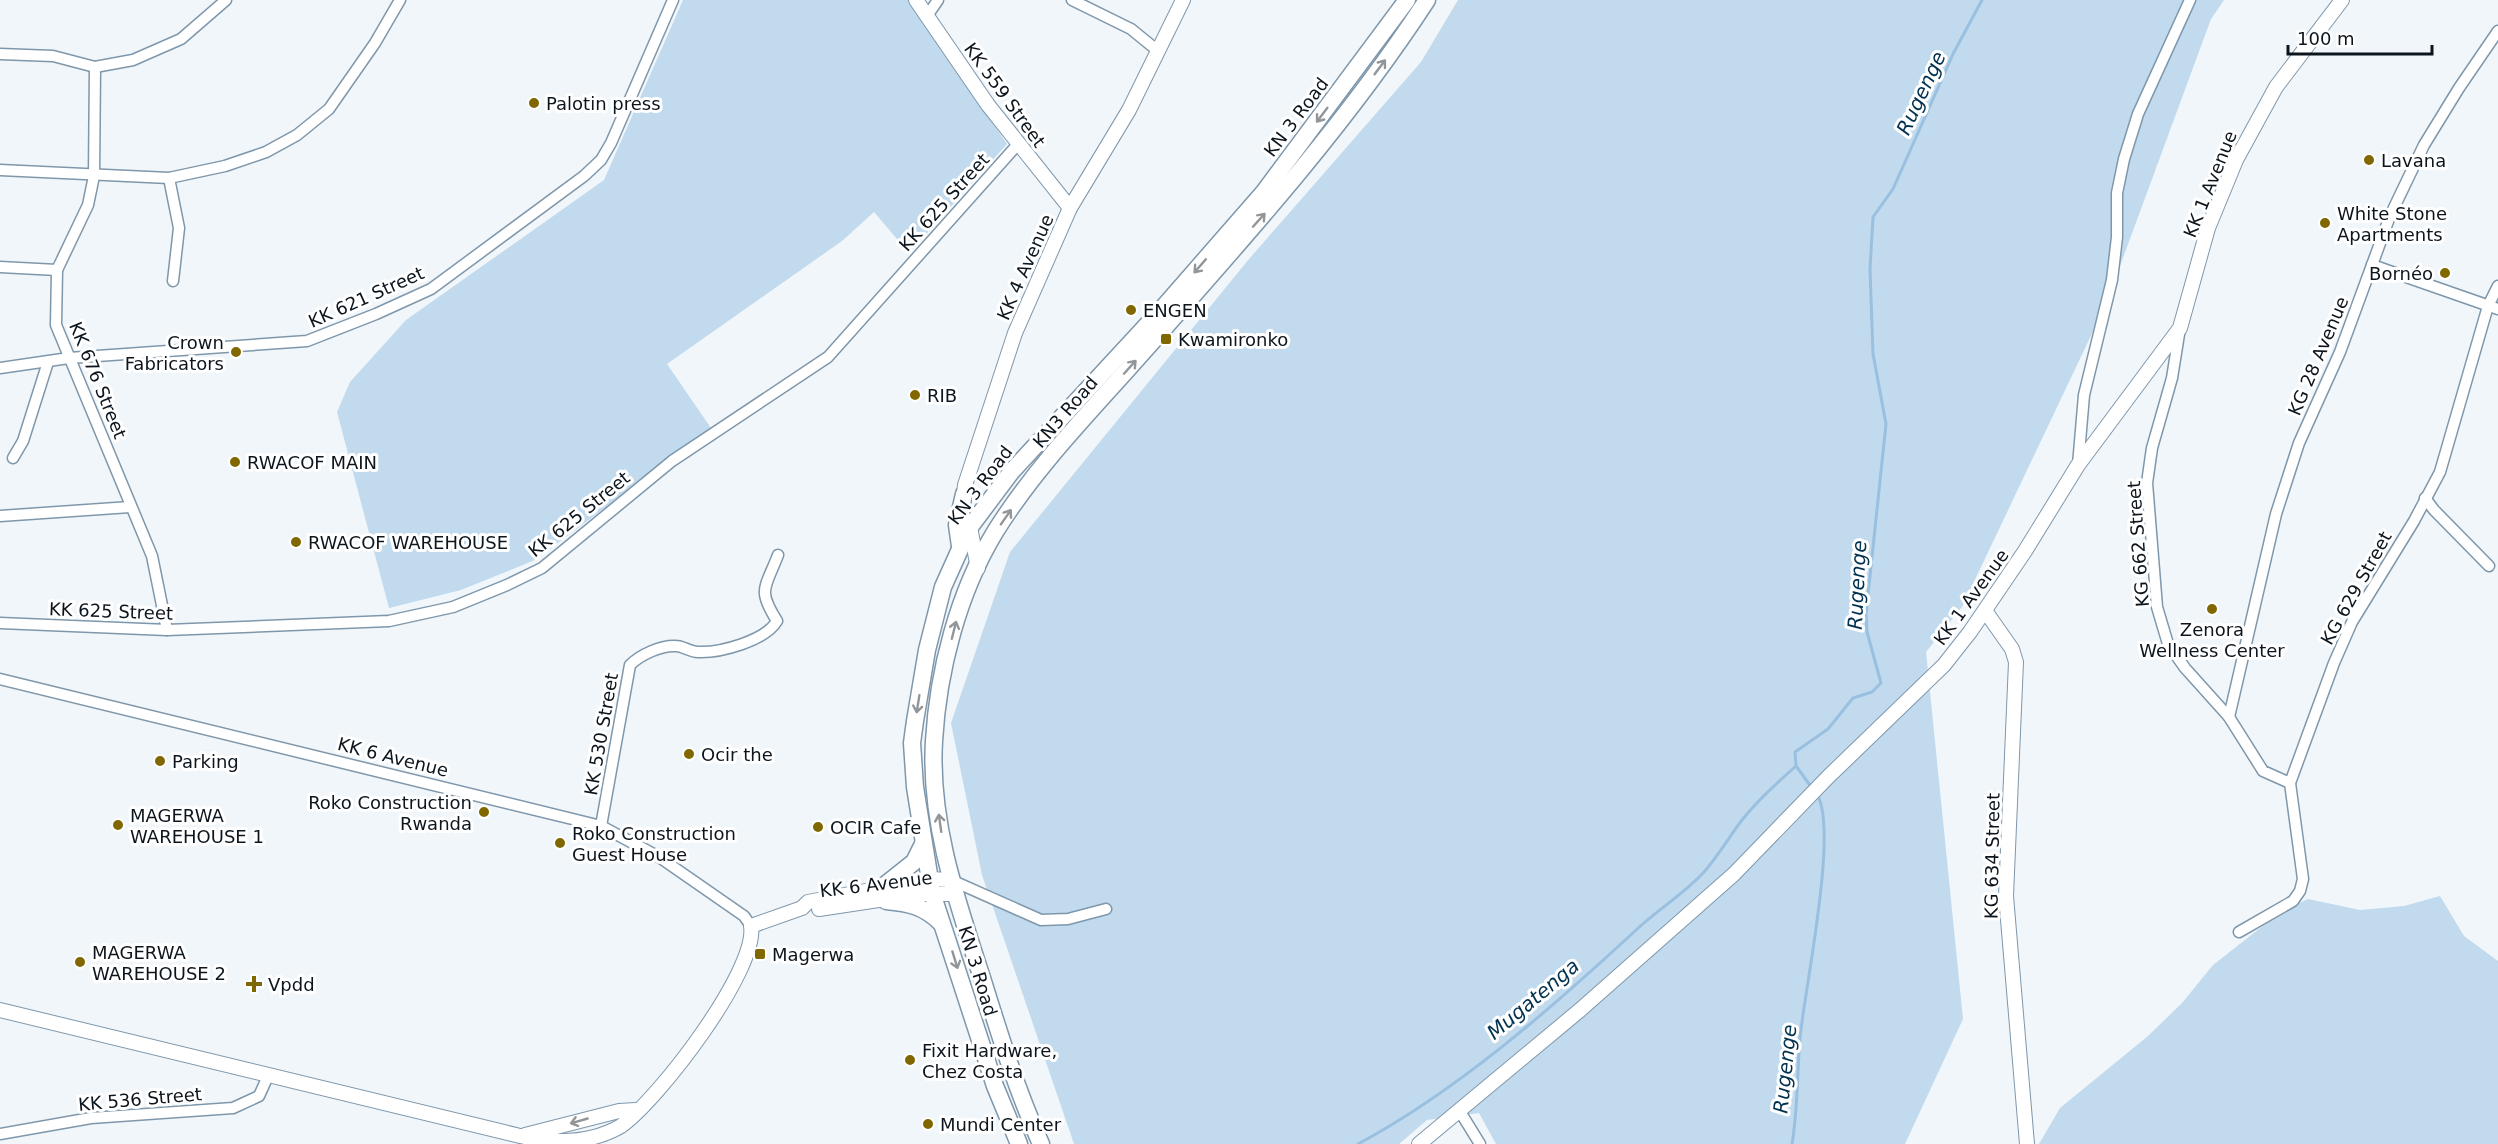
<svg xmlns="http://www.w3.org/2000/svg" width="2498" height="1144" font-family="'DejaVu Sans',sans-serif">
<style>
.green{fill:#c2daed}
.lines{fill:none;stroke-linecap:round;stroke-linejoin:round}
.stream{stroke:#99c0e0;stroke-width:3}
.minor-casing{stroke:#7f97ab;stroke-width:13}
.major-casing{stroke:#7f97ab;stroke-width:16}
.highway-casing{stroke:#7f97ab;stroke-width:19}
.minor{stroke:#fff;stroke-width:10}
.major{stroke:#fff;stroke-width:14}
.highway{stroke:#fff;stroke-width:16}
.oneway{stroke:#929699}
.poi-dot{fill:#816700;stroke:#fff;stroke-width:2}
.labels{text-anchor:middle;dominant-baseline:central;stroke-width:6;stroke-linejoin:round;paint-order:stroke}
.street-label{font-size:18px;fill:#0c151d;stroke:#fff}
.poi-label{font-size:18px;fill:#0c151d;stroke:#fff;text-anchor:start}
.water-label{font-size:20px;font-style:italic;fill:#003150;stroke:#fff}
</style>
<rect width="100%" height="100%" fill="#f0f6fa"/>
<g class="green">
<polygon points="683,0 908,0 1007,144 909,253 874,212 842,241 667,364 713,431 665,463 535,560 461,590 389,608 337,412 350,382 406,320 604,180"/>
<polygon points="1458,0 2224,0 2211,19 2106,304 1962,607 1926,652 1963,1019 1905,1144 1496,1144 1479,1113 1427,1120 1399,1144 1074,1144 982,875 951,723 1010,552 1249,259 1421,62"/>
<polygon points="2440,896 2464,936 2498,961 2498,1144 2039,1144 2060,1108 2148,1036 2182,1003 2213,965 2282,911 2308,899 2360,910 2404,906"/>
</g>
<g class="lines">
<g class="stream">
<polyline points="1812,788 1796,766 1795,752 1828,729 1853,698 1872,692 1881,683 1867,632 1866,614 1886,424 1873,354 1870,269 1873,217 1893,189 1953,54 1982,0"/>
<path d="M1358,1144C1457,1091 1553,1007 1635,931C1657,910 1684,894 1704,872C1718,856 1729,837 1742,820C1758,800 1777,783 1796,766"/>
<path d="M1792,1144C1798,1109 1797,1074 1800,1038C1804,992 1840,825 1816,793"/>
</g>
<defs>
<g id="minor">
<polyline points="1072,0 1131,29 1158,51"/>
<polyline points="927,16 938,0"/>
<polyline points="0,54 53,56 95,67 133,60 181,39 226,0"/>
<polyline points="95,67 94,176 88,205 57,270 56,325 152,556 167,630"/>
<polyline points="0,170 169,178 225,166 266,152 297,135 329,109 375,43 400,0"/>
<polyline points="169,178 179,228 173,281"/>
<polyline points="2372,265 2498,309"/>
<polyline points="0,267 57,270"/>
<polyline points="2180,328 2172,378 2152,448 2147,483 2157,607 2168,644 2185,668 2229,717 2263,771 2290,783"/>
<polyline points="0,368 69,358 307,341 376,314 431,289 584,176 601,160 611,143 673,0"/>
<polyline points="13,458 23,441 48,362"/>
<polyline points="2078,465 2084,395 2112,280 2117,237 2117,193 2124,159 2138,114 2190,0"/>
<polyline points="2425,498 2434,510 2489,566"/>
<polyline points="0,516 130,507"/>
<polyline points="0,623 167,630 389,621 453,607 507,585 542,568 672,461 828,357 1018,144"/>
<polyline points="0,679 601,826 659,857 744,916 751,926"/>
<polyline points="2229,717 2276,514 2299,443 2340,352 2390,216 2424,145 2459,88 2498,31"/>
<path d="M601,826L630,665C640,655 661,645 676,646C683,646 690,652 698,652C720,653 765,641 777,621C757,589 765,589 778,555"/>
<polyline points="951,880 1041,920 1068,919 1106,909"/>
<polyline points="2239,932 2293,901 2300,891 2303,879 2290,783 2334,663 2352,622 2414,521 2440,472 2488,306 2498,286"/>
<polyline points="1459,1110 1480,1144"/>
<polyline points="0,1134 91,1118 233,1108 259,1096 268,1076"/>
</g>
<g id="major">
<polyline points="916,0 988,105 1070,208"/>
<polyline points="963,504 965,485 1015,333 1070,208 1129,110 1183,0"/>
<polyline points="969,522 978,568"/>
<polyline points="1986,612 2012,649 2016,662 2006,896 2027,1144"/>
<polyline points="819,909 918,894 956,894"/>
<path d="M0,1010L520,1136C555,1144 590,1144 621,1126C658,1100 758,970 751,926L802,908L808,902L929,879L951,880"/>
<polyline points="525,1135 619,1111 636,1110"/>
<polyline points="1419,1144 1580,1010 1734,874 1828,777 1944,665 1970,632 2025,551 2078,465 2180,328 2208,228 2236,160 2276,87 2342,0"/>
</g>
<g id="highway">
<polyline points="960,546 957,525 964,494"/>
<polyline points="880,889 914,862 923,844"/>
<path d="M886,901C909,903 924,906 941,923"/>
<polyline points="1019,1144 995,1086 932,893 915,787 912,743 915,721 927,650 943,587 970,527 1012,471 1161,310 1264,192 1407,0"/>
<path d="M1041,1144C1017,1091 1000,1036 983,981C958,904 929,824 934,741C938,671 958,593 995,532C1036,466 1092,410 1143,352C1242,240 1345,126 1427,0"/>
</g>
</defs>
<use href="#minor" class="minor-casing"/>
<use href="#major" class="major-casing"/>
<use href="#highway" class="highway-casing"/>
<use href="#minor" class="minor"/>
<use href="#major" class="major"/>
<use href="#highway" class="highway"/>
</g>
<defs><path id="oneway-shaft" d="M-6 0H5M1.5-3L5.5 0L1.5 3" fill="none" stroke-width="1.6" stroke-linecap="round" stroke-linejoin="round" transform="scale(1.5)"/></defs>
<g class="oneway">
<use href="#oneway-shaft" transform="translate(1380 67) rotate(-53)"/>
<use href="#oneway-shaft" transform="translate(1322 115) rotate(127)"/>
<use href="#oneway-shaft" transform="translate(1259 220) rotate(-48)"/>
<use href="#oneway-shaft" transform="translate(1200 266) rotate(131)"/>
<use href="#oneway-shaft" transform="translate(1130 367) rotate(-48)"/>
<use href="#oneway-shaft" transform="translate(1006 517) rotate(-55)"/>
<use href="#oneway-shaft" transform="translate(954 630) rotate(-76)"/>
<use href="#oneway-shaft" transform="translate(918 704) rotate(99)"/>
<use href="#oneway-shaft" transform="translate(940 823) rotate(-98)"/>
<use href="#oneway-shaft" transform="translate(955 960) rotate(73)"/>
<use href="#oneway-shaft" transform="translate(579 1121) rotate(164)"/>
</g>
<g class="poi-dot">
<circle cx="534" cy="103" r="6"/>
<circle cx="2369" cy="160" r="6"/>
<circle cx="2325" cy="223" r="6"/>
<circle cx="2445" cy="273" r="6"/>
<circle cx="1131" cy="310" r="6"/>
<rect x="1160" y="333" width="12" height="12" rx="3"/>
<circle cx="236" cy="352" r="6"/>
<circle cx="915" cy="395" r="6"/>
<circle cx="235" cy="462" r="6"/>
<circle cx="296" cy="542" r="6"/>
<circle cx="2212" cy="609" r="6"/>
<circle cx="689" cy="754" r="6"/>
<circle cx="160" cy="761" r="6"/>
<circle cx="484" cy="812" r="6"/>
<circle cx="118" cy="825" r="6"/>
<circle cx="818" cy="827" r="6"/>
<circle cx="560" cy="843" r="6"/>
<rect x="754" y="948" width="12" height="12" rx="3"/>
<circle cx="80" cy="962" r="6"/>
<path d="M251 975h6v6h6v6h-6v6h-6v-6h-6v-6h6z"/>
<circle cx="910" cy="1060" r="6"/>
<circle cx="928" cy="1124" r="6"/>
</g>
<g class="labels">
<g class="street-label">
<text transform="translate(1005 95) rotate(54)">KK 559 Street</text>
<text transform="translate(1296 117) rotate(-53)">KN 3 Road</text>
<text transform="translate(2210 184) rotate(-68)">KK 1 Avenue</text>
<text transform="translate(944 202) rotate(-48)">KK 625 Street</text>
<text transform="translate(1025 267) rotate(-66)">KK 4 Avenue</text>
<text transform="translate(366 297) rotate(-24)">KK 621 Street</text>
<text transform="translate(2318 356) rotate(-67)">KG 28 Avenue</text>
<text transform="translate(98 380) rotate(68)">KK 676 Street</text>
<text transform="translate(1065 412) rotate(-49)">KN3 Road</text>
<text transform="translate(980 485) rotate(-53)">KN 3 Road</text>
<text transform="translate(579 514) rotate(-39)">KK 625 Street</text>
<text transform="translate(2138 544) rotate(-94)">KG 662 Street</text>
<text transform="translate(2356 588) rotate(-61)">KG 629 Street</text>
<text transform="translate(1971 597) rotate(-54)">KK 1 Avenue</text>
<text transform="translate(111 611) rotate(2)">KK 625 Street</text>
<text transform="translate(601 734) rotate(-80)">KK 530 Street</text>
<text transform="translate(393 757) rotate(14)">KK 6 Avenue</text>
<text transform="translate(1992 856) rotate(-89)">KG 634 Street</text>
<text transform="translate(876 884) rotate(-7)">KK 6 Avenue</text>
<text transform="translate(978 971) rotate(73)">KN 3 Road</text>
<text transform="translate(140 1099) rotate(-5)">KK 536 Street</text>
</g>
<g class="poi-label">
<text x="546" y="103">Palotin press</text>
<text x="2381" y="160">Lavana</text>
<text x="2337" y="213">White Stone<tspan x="2337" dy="21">Apartments</tspan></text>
<text x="2433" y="273" text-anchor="end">Bornéo</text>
<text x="1143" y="310">ENGEN</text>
<text x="1178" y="339">Kwamironko</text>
<text x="224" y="342" text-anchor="end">Crown<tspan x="224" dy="21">Fabricators</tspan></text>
<text x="927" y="395">RIB</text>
<text x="247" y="462">RWACOF MAIN</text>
<text x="308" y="542">RWACOF WAREHOUSE</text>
<text x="2212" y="629" text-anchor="middle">Zenora<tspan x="2212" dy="21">Wellness Center</tspan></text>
<text x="701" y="754">Ocir the</text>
<text x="172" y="761">Parking</text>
<text x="472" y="802" text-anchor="end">Roko Construction<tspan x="472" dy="21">Rwanda</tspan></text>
<text x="130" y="815">MAGERWA<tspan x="130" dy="21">WAREHOUSE 1</tspan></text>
<text x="830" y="827">OCIR Cafe</text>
<text x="572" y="833">Roko Construction<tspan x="572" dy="21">Guest House</tspan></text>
<text x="92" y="952">MAGERWA<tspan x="92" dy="21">WAREHOUSE 2</tspan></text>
<text x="772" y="954">Magerwa</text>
<text x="268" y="984">Vpdd</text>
<text x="922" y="1050">Fixit Hardware,<tspan x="922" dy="21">Chez Costa</tspan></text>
<text x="940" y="1124">Mundi Center</text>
</g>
<g class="water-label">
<text transform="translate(1921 93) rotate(-65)">Rugenge</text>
<text transform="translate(1857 585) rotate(-87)">Rugenge</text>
<text transform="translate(1533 999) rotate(-40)">Mugatenga</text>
<text transform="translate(1785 1069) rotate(-84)">Rugenge</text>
</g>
</g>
<path d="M2288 45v9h144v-9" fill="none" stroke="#0c151d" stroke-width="3"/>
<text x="2297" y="45" font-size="18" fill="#0c151d" stroke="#ffffff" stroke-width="4.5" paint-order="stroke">100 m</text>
</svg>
